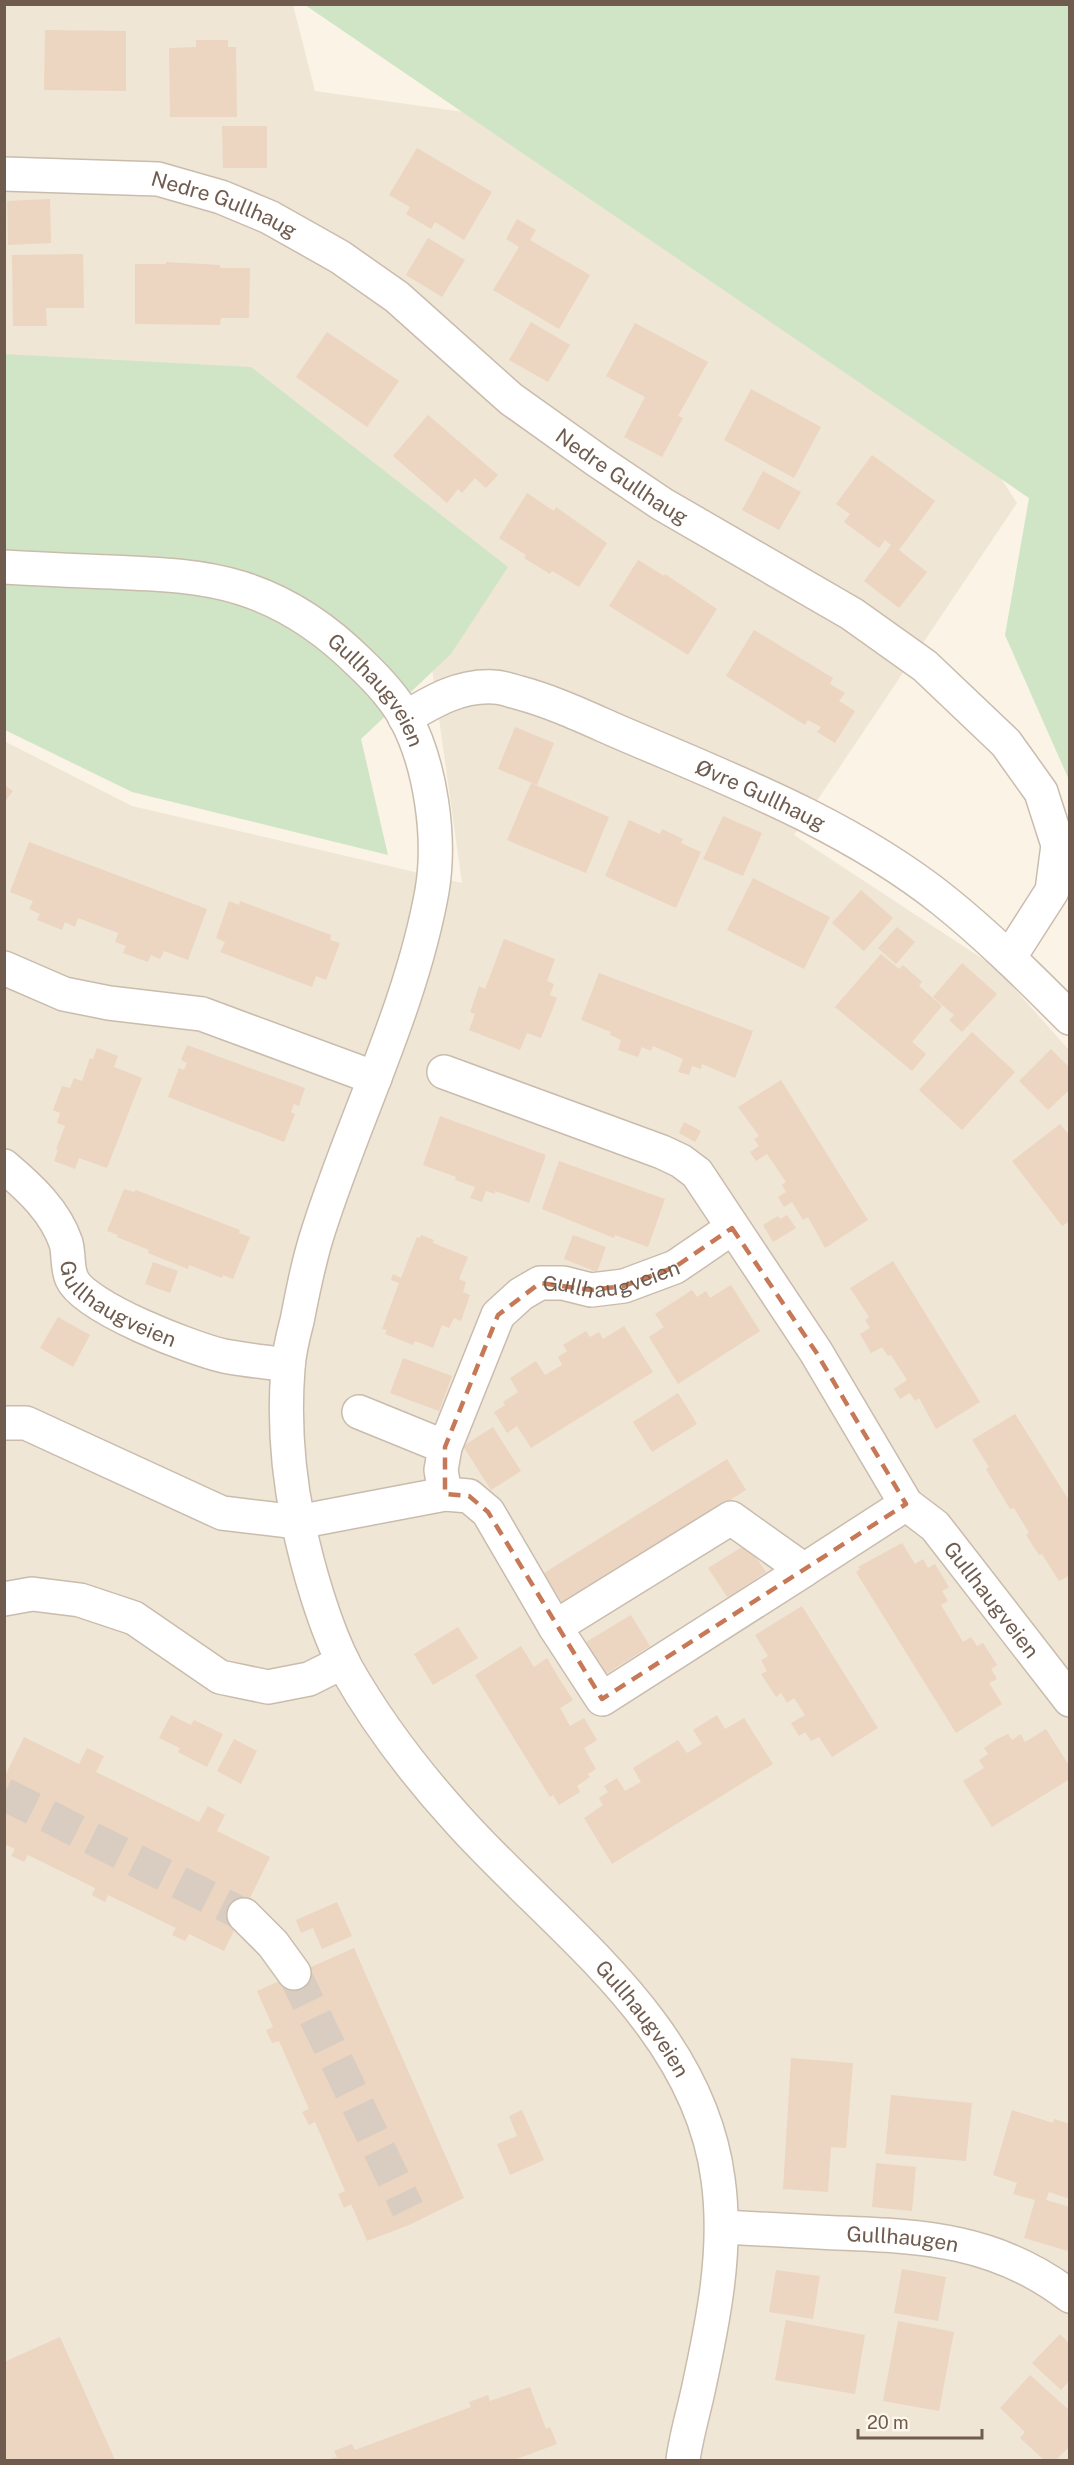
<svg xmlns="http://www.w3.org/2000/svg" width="1074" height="2465" font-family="'Public Sans',sans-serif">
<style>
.residential{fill:#f0e6d5}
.green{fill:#d0e5c6}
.building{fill:#ecd5c1}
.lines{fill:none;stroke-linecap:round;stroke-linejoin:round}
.minor-tunnel{stroke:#d8cdc0;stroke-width:33;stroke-dasharray:33 16;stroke-linecap:butt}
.minor-casing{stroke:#cabcad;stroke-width:36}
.minor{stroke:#fff;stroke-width:33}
.marked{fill:none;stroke:#c77957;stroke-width:4.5;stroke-dasharray:12 8;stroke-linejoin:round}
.labels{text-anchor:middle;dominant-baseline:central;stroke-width:4.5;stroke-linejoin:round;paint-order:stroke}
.street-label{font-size:21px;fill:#705c4e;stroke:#fdf7ec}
</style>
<rect width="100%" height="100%" fill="#faf3e6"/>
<polygon class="residential" points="5,5 293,5 315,91 485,115 930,370 1017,503 794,835 995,967 1069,1050 1069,2460 5,2460 4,741 132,806 462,883 432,669 5,373"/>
<g class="green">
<polygon points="305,5 1069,5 1069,780 1005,635 1029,498"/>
<polygon points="4,354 251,367 508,567 451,654 361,739 388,855 132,792 5,730"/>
</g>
<g class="building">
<polygon points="45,30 126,31 126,91 44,90"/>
<polygon points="196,40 228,40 228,47 236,47 237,117 170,117 169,48 196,47"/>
<polygon points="222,126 267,126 267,168 223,168"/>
<polygon points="417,148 492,192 464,240 435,222 431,229 406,214 410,207 389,195"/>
<polygon points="50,199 51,243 8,245 7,201"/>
<polygon points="517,219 536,230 530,240 590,275 559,329 493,290 519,247 506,239"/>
<polygon points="428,238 465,260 442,297 406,275"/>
<polygon points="83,254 84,308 46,308 47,326 13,326 12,255"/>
<polygon points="166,262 220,265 220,268 250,268 249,318 221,318 220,325 135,324 135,264 166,264"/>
<polygon points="531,322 570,345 548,382 509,360"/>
<polygon points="635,323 708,362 678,416 683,418 662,457 624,437 645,397 606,376"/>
<polygon points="327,332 399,381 367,427 296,377"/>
<polygon points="751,389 821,427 794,478 724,440"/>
<polygon points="428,415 498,475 486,488 475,478 462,493 458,489 447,503 393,456"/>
<polygon points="872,455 935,501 899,550 927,572 899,608 864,581 891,545 885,540 879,548 844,522 850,514 836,504"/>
<polygon points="763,471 801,492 779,530 742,510"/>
<polygon points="527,493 554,511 556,507 607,543 579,587 552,571 550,574 524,558 526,555 499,538"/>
<polygon points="638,560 664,576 665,574 717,609 688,655 609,606"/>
<polygon points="754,630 833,678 830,684 845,693 839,701 855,711 835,743 817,732 821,727 808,720 805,725 726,676"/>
<polygon points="515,727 554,743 537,785 498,769"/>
<polygon points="531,783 609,817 586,873 507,840"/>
<polygon points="4,785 13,791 4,803"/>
<polygon points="723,816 762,833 743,876 703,859"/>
<polygon points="629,820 660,834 662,829 683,839 681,843 701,852 676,908 605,876"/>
<polygon points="29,842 207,909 188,960 164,951 160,959 151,955 148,962 123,953 126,946 115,942 118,933 78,918 75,927 65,922 62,930 37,920 40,914 29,909 33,901 10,892"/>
<polygon points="753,878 830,917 804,969 727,930"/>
<polygon points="861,890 893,918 864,951 832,923"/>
<polygon points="229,901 239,905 240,901 331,935 330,940 340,943 326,980 316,976 312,987 220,952 225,942 216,938"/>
<polygon points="897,927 915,942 896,964 878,948"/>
<polygon points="504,939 555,959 547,981 554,984 550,995 557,998 541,1038 527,1033 520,1050 469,1030 475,1014 470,1012 479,986 485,989"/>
<polygon points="881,954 899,969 903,965 922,982 919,986 942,1006 912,1042 926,1054 912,1071 835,1007"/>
<polygon points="962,963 997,994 962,1032 949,1020 954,1015 933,997"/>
<polygon points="599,973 753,1031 735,1078 702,1064 701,1069 692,1066 689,1075 678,1072 683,1059 653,1046 651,1051 642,1047 638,1057 618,1050 621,1040 610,1035 611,1032 581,1020"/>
<polygon points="972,1032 1015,1072 962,1130 919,1090"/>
<polygon points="187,1045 305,1088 299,1106 294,1104 291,1112 295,1114 284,1142 168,1097 179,1068 184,1070 187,1063 181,1060"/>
<polygon points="97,1048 118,1056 114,1067 142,1078 107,1168 79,1158 75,1169 54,1161 58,1150 56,1149 65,1126 57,1123 60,1113 53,1110 62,1086 70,1088 74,1078 82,1081 90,1058 93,1059"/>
<polygon points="1051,1049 1070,1068 1070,1089 1048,1110 1019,1081"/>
<polygon points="781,1080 868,1220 825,1248 808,1217 803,1220 792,1202 784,1207 778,1197 786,1192 782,1185 786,1182 767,1154 756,1161 750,1152 759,1146 754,1139 759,1136 738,1107"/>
<polygon points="440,1116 546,1155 529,1203 495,1191 495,1194 486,1191 482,1202 470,1198 475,1187 455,1180 456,1177 423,1165"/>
<polygon points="684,1122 701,1131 695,1142 679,1133"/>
<polygon points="1060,1124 1070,1136 1070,1221 1062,1226 1012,1161"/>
<polygon points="559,1161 665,1199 648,1247 615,1235 614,1238 542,1209"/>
<polygon points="124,1189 134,1192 136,1190 240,1230 239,1233 250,1237 233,1279 223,1275 222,1278 189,1265 188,1269 148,1253 149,1250 117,1237 118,1235 107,1231"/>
<polygon points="787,1215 796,1228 773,1242 763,1225 778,1216 780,1219"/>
<polygon points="421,1235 434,1240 433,1243 468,1257 459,1279 466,1282 463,1292 470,1295 461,1321 454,1318 449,1328 442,1325 433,1348 415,1341 413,1345 385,1334 387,1330 382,1329 399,1283 391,1280 393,1274 401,1278 417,1237 420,1238"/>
<polygon points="573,1235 606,1247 597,1272 564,1259"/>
<polygon points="893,1261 980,1402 936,1429 919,1398 915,1401 910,1393 900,1399 894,1389 907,1380 891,1355 888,1356 882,1347 871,1353 860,1334 870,1328 865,1320 869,1317 850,1288"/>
<polygon points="153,1262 178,1271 170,1293 145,1284"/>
<polygon points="731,1285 760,1331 678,1384 649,1337 664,1327 655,1314 692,1290 697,1297 706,1291 710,1298"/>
<polygon points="58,1317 90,1335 73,1367 40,1348"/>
<polygon points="624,1326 653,1372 531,1448 517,1426 507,1433 494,1412 505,1405 503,1402 518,1392 510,1378 536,1361 545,1375 562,1365 558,1357 567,1351 563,1345 586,1331 590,1337 599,1332 603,1339"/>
<polygon points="403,1358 452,1376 439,1411 390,1393"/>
<polygon points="678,1393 697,1424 652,1452 633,1422"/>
<polygon points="1015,1414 1070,1502 1070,1575 1059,1581 1042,1554 1039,1555 1026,1535 1029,1533 1014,1508 1010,1509 986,1469 989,1467 972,1440"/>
<polygon points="493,1427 521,1471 491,1490 463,1446"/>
<polygon points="727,1459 746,1490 563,1604 544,1573"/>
<polygon points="902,1543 915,1564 923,1559 928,1568 935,1564 949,1587 942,1591 948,1601 941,1605 963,1642 971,1637 977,1646 983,1643 997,1665 991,1669 997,1679 989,1683 1002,1704 956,1733 856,1572 860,1569 858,1567"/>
<polygon points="747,1544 766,1572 728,1598 708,1568"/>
<polygon points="802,1606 878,1728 832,1757 819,1737 811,1741 805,1732 799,1736 791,1723 805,1715 794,1698 787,1703 781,1693 776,1697 761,1674 767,1671 761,1660 768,1656 755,1635"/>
<polygon points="631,1615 650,1646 606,1674 586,1642"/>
<polygon points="458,1627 478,1658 433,1685 414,1654"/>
<polygon points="521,1646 534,1667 547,1658 560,1680 573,1700 560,1708 570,1726 584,1718 597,1740 584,1748 596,1769 588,1774 590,1777 577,1786 580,1792 559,1805 553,1795 550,1797 475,1675"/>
<polygon points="171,1715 191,1725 194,1720 223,1734 207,1767 178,1752 180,1748 159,1738"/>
<polygon points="717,1715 725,1729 744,1718 773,1764 612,1864 584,1818 603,1805 599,1798 608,1792 604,1786 617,1778 625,1791 641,1782 633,1768 678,1740 687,1753 702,1744 693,1730"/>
<polygon points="1046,1729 1070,1767 1070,1779 992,1827 963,1781 984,1768 979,1760 988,1754 984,1748 997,1739 1008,1734 1012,1740 1021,1734 1025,1742"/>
<polygon points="24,1737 79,1764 87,1748 104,1756 96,1772 199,1822 208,1806 225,1815 217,1831 270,1857 224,1951 189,1934 185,1941 172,1935 176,1928 108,1895 105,1902 92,1895 95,1888 28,1855 24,1862 11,1856 15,1849 4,1844 4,1778"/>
<polygon points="234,1739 257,1751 241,1784 217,1771"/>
<polygon points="337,1902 352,1936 322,1949 313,1928 301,1933 296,1920"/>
<polygon points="354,1948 464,2198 409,2225 367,2241 351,2204 344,2208 338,2194 345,2191 315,2122 309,2125 302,2112 309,2109 279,2041 272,2043 266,2030 273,2027 257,1991"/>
<polygon points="791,2058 853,2063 846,2148 831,2147 828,2192 783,2189"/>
<polygon points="891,2095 972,2103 966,2161 885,2154"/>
<polygon points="522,2110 544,2160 510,2175 497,2144 517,2136 509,2116"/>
<polygon points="1012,2110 1053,2123 1054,2119 1070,2124 1070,2199 1049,2192 1046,2200 1070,2207 1068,2251 1024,2238 1035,2200 1013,2194 1017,2183 993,2175"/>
<polygon points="876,2163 916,2167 912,2211 872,2207"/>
<polygon points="902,2269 946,2277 938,2321 894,2313"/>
<polygon points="776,2270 820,2276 813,2319 769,2312"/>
<polygon points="786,2320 865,2335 855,2394 775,2380"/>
<polygon points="898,2321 954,2332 939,2411 883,2401"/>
<polygon points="1060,2334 1070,2344 1070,2380 1061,2390 1032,2363"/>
<polygon points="60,2337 115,2460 4,2460 4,2362"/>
<polygon points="1030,2375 1070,2411 1070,2446 1056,2460 1044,2460 1020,2438 1025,2432 1000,2408"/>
<polygon points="530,2387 546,2429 550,2427 557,2444 514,2460 327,2460 337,2457 334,2451 352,2444 355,2450 471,2407 469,2402 488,2395 490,2401"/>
</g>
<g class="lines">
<g class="minor-tunnel">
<polyline points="4,1794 244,1915"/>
<polyline points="294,1973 408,2209"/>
</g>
<defs>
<g id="minor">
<path id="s1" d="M4,174L158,179L221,197L269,217L340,257L397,297L511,399L598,461L662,504L852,614L925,666L1006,743L1041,792L1058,845L1052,891L1009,958"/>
<path id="s2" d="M4,567C40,569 76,571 111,572C154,574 199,575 241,588C286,602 326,629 360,663C377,679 394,697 405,717C431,765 441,838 432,891C411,1008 355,1116 319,1229C309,1259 303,1290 297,1321C293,1336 289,1352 288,1368C284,1418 288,1472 298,1521C307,1566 325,1628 346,1668C376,1721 418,1776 459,1821C556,1929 698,2024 718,2179C728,2250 713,2322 698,2391C693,2414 686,2437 683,2460"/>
<path id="s3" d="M405,718C433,701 460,685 494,687C502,687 512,691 520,693C557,703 591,720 626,735C734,781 850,826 943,900C988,936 1029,977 1070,1018"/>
<polyline points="4,968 64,994 109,1003 202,1014 375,1078"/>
<path id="s4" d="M444,1072L662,1152L681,1161L697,1173L816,1352L906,1504L935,1526L1070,1700"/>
<path id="s5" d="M4,1166C30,1188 55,1211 66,1243C69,1254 67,1269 72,1279C85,1308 193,1349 224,1356C245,1360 267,1362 288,1365"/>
<polyline points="359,1412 445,1447"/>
<polyline points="4,1423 26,1423 222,1513 298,1522 445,1494 469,1496 488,1512 555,1627 731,1518 804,1570 906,1504"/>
<path id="s6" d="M445,1494L441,1470L445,1447L498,1315L521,1294L540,1283H563L591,1290L624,1286L675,1267L732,1228"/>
<polyline points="4,1599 32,1594 80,1600 134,1618 220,1677 268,1687 309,1679 343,1662"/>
<polyline points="555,1627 602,1699 804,1570"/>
<polyline points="244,1915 273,1944 294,1973"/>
<path id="s7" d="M723,2227C761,2229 799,2231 837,2233C924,2236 997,2240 1070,2296"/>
</g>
</defs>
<use href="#minor" class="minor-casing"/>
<use href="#minor" class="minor"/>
</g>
<path class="marked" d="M732,1228L816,1352L906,1504L602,1699L488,1512L469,1496L445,1494V1447L498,1315L540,1283L591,1290L624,1286L675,1267Z"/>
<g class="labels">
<g class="street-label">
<text stroke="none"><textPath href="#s1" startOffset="225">Nedre Gullhaug</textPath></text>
<text stroke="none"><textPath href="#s1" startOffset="711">Nedre Gullhaug</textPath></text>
<text stroke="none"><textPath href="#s2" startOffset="412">Gullhaugveien</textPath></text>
<text stroke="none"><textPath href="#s3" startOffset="384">Øvre Gullhaug</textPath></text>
<text stroke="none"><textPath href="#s6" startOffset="316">Gullhaugveien</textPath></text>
<text stroke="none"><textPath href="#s5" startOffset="188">Gullhaugveien</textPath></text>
<text stroke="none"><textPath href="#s4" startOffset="794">Gullhaugveien</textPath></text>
<text stroke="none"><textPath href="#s2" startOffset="1899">Gullhaugveien</textPath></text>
<text stroke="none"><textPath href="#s7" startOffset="180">Gullhaugen</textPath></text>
</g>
</g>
<rect width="1074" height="2465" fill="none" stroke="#705c4e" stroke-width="12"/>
<path d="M858 2429v9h124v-9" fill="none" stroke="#705c4e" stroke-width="3"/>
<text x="867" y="2429" font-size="18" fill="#705c4e" stroke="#fdf7ec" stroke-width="4.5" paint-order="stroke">20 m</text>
</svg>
